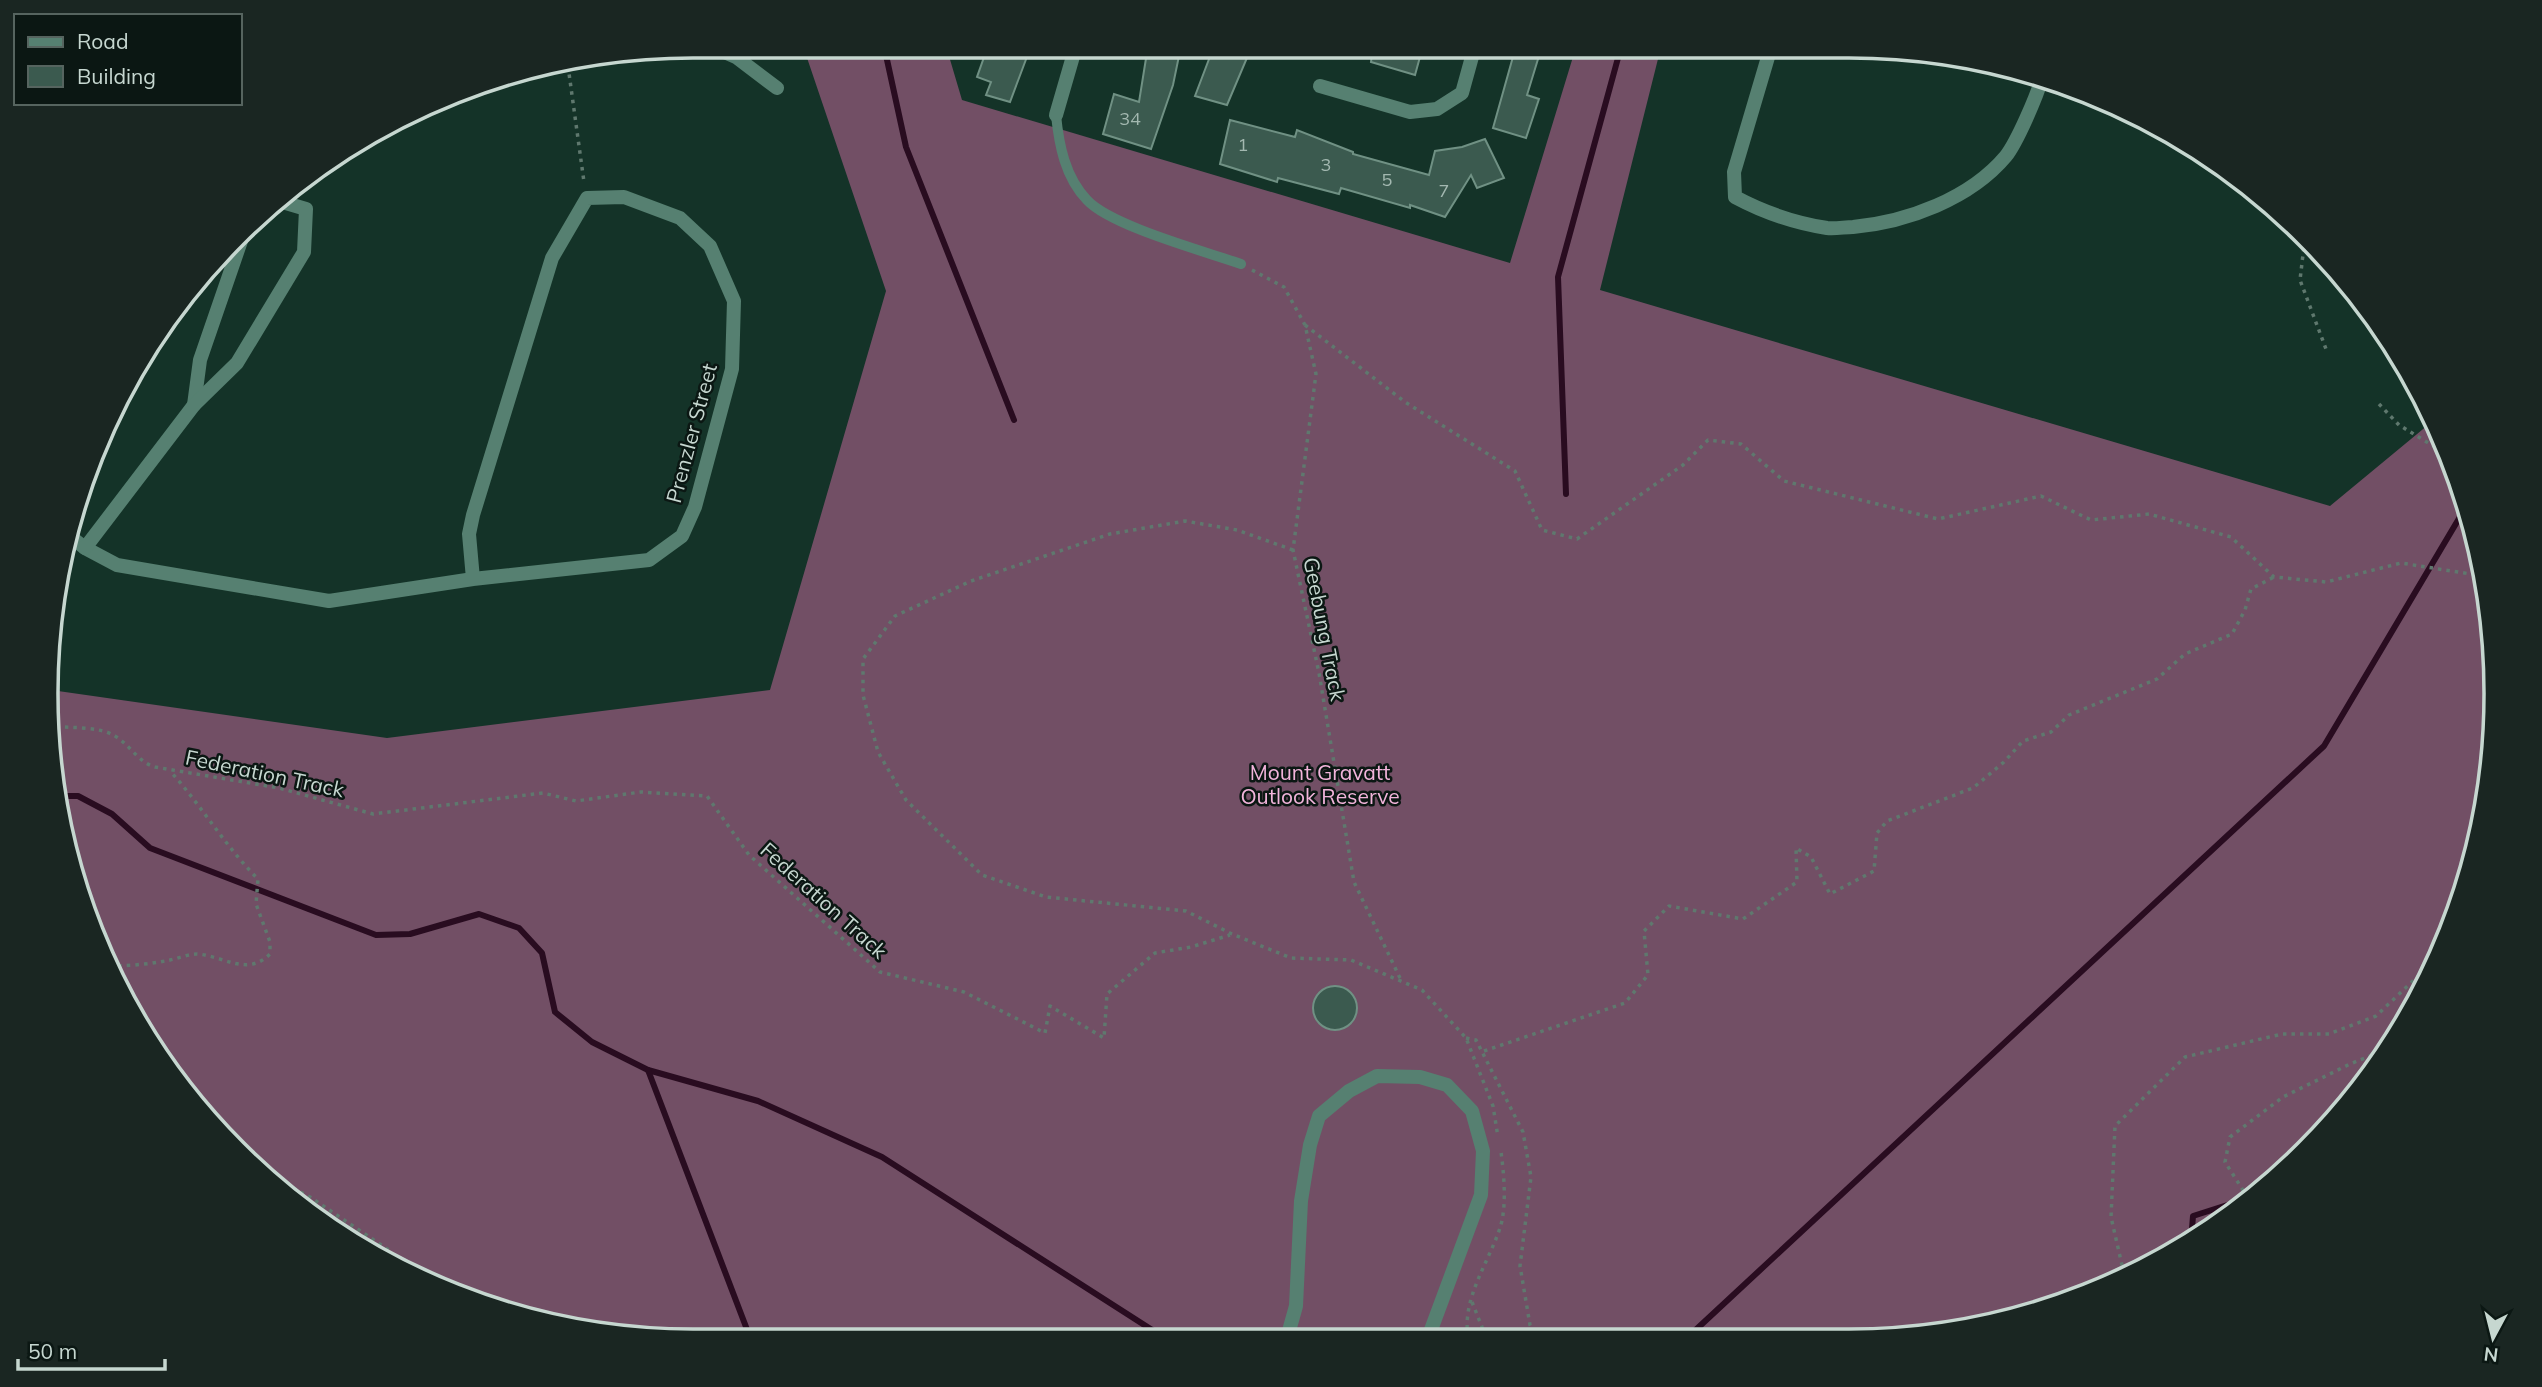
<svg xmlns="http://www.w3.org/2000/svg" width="2542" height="1387" font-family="Mulish,sans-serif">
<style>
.forest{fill:#724f65}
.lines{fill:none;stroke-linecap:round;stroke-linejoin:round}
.stream{stroke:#290c20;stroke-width:6}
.building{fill:#3b5a4f;stroke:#709184;stroke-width:2}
.path{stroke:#5f786e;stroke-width:3.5;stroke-dasharray:3.5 5;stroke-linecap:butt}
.service{stroke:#568071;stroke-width:10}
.minor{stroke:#568071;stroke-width:14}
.labels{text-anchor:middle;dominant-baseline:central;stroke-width:5;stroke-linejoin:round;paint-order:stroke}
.number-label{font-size:18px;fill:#a3b8b0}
.street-label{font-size:21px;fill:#c6d7d0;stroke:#0b1713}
.park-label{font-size:21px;fill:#f2b4db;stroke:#0b1713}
.rim{fill:none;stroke:#c6d7d0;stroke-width:3.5}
</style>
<rect width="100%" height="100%" fill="#143328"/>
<polygon class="forest" points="803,46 946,46 962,100 1510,263 1576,47 1661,47 1600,290 2330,506 2434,420 2474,525 2495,651 2491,778 2462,901 2410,1017 2335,1121 2208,1233 2057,1307 1933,1336 652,1340 525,1319 370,1255 207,1121 95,942 47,736 51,690 387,738 770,690 886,291"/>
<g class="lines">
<g class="stream">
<polyline points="884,46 906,147 1014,420"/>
<polyline points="1566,494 1558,277 1621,47"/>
<polyline points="61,796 78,796 112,814 150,848 376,935 410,934 479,914 519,928 542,953 555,1012 592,1042 648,1070 758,1101 882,1157 1160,1335"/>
<polyline points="648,1070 751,1340"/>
<polyline points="2191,1241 2193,1216 2246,1199"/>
<polyline points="1688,1337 2324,746 2467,505"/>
</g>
</g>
<g class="building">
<polygon points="988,46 1031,46 1010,102 986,95 991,82 977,77"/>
<polygon points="1148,46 1180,51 1173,85 1151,149 1103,134 1114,94 1139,102"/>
<polygon points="1214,46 1252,46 1227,105 1195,96"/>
<polygon points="1373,46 1423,46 1415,75 1371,62"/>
<polygon points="1516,46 1542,46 1527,95 1539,99 1526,138 1493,128"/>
<polygon points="1230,120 1295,137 1297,130 1353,152 1353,154 1429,175 1435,151 1462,147 1485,139 1504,178 1477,188 1471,175 1445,217 1410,205 1410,208 1341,188 1339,194 1278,178 1277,182 1220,164"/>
<circle cx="1335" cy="1008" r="22"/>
</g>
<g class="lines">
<g class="path">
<polyline points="568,66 584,182"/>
<polyline points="2309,242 2304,246 2300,280 2326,349"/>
<polyline points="1252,270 1284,287 1305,325 1316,374 1293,550 1319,673 1354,882 1400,978"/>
<polyline points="1305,325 1405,402 1515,471 1542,530 1577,539 1683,465 1708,440 1741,444 1784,481 1938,519 2041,496 2091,520 2149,514 2231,537 2274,577 2326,582 2401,563 2483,576"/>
<polyline points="2379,404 2399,425 2448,455"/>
<polyline points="1293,550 1237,530 1185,521 1110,534 971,581 895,616 863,659 863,695 878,752 906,800 982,875 1046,897 1186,911 1232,934 1291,958 1351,960 1422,990 1466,1038 1493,1106 1498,1137"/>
<path d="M48,726C66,728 100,726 115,736C130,745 138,762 155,767L279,788L373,814L543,793L576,801L641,792L707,796L749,855L880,972L964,992L1045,1033L1050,1006L1104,1038L1107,994L1155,953L1191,947L1230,935"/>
<path d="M110,966C129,966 151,964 170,960C179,958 189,954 197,954C224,956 247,977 270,954V942L256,904L258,879C225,846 201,805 170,771"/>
<polyline points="1466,1038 1476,1040 1523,1132 1531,1177 1520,1266 1530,1325 1537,1337"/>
<polyline points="1484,1051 1625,1003 1648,975 1644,931 1669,906 1743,919 1797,882 1796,848 1811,857 1830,894 1874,871 1877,833 1887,821 1973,788 2004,762 2023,741 2051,732 2069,715 2157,679 2185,654 2232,634 2245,610 2251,589 2274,577"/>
<polyline points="278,1180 310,1197 390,1251 394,1265"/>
<polyline points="2248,1198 2225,1162 2230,1137 2283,1097 2350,1064 2387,1049"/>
<polyline points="415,1270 429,1279"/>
<polyline points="2124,1274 2111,1217 2115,1126 2185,1057 2282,1034 2329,1034 2376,1016 2437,958"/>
<polyline points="1472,1302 1486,1337"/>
<path d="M1468,1337C1462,1298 1488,1264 1500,1228C1507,1207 1504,1174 1501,1152"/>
</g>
<path class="service" d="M1056,115C1059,145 1065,177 1087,200C1111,226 1204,251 1241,264"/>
<g class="minor">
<polyline points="711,46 736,57 777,88"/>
<path d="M1771,47L1734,172L1735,197C1763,212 1795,223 1827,228C1835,229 1845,227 1853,227C1907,222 1970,199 2006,156C2017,142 2037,96 2042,78"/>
<polyline points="1320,86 1410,112 1437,109 1462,93 1475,46"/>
<polyline points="1056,115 1076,46"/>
<polyline points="194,405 200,360 241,241"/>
<polyline points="67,534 85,548 117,565 329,601 473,579 649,560 682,536 695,507 732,369 734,301 710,246 680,218 624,197 587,198 552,258 473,515 469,534 473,579"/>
<polyline points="85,548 194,405 237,363 304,252 306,209 279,201"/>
<polyline points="495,1307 500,1306 553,1324"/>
<polyline points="1287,1338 1296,1306 1301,1201 1310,1145 1319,1116 1349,1091 1377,1076 1420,1077 1447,1085 1472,1111 1483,1151 1481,1195 1428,1338"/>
</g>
</g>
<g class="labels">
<g class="number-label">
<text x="1130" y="118">34</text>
<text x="1243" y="144">1</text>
<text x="1326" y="164">3</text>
<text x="1387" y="179">5</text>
<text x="1444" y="190">7</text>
</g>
<g class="street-label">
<text transform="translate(691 433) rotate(-75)">Prenzler Street</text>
<text transform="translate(1325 629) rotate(79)">Geebung Track</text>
<text transform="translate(265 773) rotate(12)">Federation Track</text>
<text transform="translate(824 900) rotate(42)">Federation Track</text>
</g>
<g class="park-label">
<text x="1320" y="772">Mount Gravatt<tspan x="1320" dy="24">Outlook Reserve</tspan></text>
</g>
</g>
<path d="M0 0H2542V1387H0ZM693 58H1849A635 635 0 0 1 2484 693V694A635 635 0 0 1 1849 1329H693A635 635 0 0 1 58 694V693A635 635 0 0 1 693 58Z" fill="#1a2622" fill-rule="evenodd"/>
<path class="rim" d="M693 58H1849A635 635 0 0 1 2484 693V694A635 635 0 0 1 1849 1329H693A635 635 0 0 1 58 694V693A635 635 0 0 1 693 58Z"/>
<rect x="14" y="14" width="228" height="91" fill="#0b1713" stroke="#56645f" stroke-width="2"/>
<rect x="28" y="37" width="35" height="10" fill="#568071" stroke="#56645f" stroke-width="2"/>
<text x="77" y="49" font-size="21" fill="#c6d7d0">Road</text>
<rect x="28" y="66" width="35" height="21" fill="#3b5a4f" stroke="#56645f" stroke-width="2"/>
<text x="77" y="84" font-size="21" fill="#c6d7d0">Building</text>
<g transform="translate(2493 1338) rotate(187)" stroke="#0b1713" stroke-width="5" paint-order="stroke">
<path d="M0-5L12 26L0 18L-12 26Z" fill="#c6d7d0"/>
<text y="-10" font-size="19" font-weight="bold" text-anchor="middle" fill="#c6d7d0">N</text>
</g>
<path d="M18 1359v10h147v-10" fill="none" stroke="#c6d7d0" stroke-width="3.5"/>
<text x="28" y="1359" font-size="21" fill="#c6d7d0" stroke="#0b1713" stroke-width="5" paint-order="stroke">50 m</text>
</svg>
